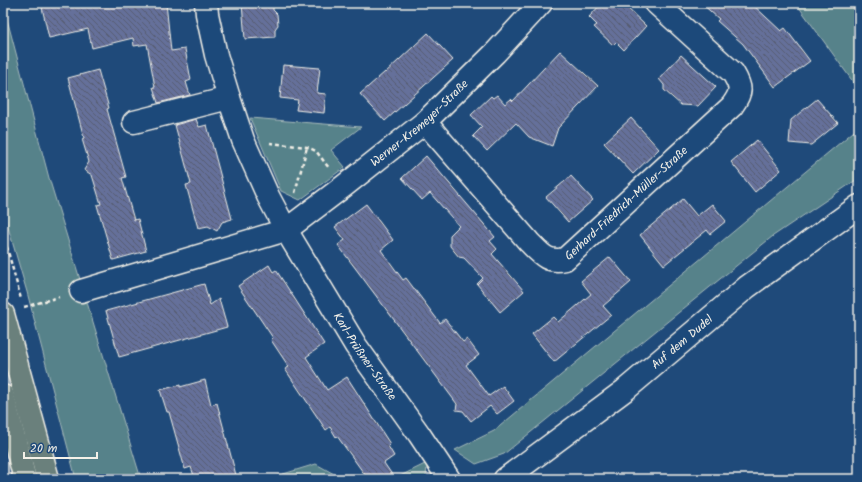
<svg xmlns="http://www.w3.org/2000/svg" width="862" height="482" font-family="Kalam,sans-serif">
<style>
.green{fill:#57828a;stroke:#a6bab9}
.building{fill:url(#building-back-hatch);stroke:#f4f1e8}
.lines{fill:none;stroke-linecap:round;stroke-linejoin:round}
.minor-casing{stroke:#f4f1e8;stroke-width:25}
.major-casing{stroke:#f4f1e8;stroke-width:25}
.path{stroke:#f4f1e8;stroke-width:2.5;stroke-dasharray:4 3;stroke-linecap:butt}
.minor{stroke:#1f4a7a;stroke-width:22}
.major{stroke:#6a807c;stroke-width:22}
.labels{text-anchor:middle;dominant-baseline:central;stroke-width:3;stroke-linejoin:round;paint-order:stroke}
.street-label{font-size:12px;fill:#f4f1e8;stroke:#1f4a7a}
</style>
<defs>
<pattern id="building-back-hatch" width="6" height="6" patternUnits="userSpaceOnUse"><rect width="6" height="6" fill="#65709a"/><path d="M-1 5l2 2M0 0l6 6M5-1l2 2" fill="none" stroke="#575c70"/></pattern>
</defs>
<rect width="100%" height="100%" fill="#1f4a7a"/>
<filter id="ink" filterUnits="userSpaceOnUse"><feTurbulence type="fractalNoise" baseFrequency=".025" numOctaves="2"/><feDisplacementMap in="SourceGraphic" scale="8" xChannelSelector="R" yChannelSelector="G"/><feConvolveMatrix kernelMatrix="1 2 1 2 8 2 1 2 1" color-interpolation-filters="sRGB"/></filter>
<g filter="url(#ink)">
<g class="green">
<polygon points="796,3 859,3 859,90"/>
<polygon points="3,4 49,178 141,479 76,479 27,292 3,210"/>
<polygon points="250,118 361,127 331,150 345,167 300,200 281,191"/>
<polygon points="859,127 859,178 773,236 504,454 476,464 455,450 494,431"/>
<polygon points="427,463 426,479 394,479"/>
<polygon points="316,464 343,479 267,479"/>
</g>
<g class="building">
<polygon points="41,3 166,3 171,51 185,49 191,80 186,82 190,95 158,103 153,87 155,87 147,44 134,46 133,38 92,48 88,29 49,38"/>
<polygon points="273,3 273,10 277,14 278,25 275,29 275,37 245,39 242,4"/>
<polygon points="602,3 622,3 646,26 624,50 616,42 613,45 594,27 597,25 589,17"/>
<polygon points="701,3 751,3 781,31 785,28 810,61 775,87 743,44 717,21 719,19"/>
<polygon points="428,33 453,60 385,121 360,94 385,72 385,73"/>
<polygon points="560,51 598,86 558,128 552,146 529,137 516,123 487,151 473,136 482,127 471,115 491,96 493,98 497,95 505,104 511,99 513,101"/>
<polygon points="681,55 716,87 698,106 681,105 664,90 664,85 659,79"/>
<polygon points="283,65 320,68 317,93 326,94 324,113 296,110 298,100 280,98"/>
<polygon points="98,70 109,108 107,109 126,177 122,178 134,220 138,219 146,251 113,260 97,205 101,204 92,175 84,170 89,162 82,139 84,138 68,78"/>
<polygon points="817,99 838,123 811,145 789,143 791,120"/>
<polygon points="631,118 659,149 633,174 604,143"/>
<polygon points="196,119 199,127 207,125 232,219 222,222 217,231 208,226 198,228 186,185 191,184 175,125"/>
<polygon points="757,140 781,170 755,192 731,162"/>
<polygon points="426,156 495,237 490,241 497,249 492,254 524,291 500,312 477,284 483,278 464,258 459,257 450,246 450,235 459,226 430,193 422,200 402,178"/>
<polygon points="571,176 593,200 568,222 546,197"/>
<polygon points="683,199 697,216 712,204 726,221 710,234 707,230 664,265 640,235"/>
<polygon points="366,204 393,240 381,250 403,280 406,278 440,323 445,319 463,342 467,339 479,355 466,365 489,396 503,386 514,401 497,414 490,406 471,421 463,411 456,410 457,404 338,245 345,240 335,227"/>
<polygon points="610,257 631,282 603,306 611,315 554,362 532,334 553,317 558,322 591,294 581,281"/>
<polygon points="269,265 273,272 276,270 324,344 306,357 327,390 347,377 390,444 388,446 394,456 384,463 395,479 368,479 337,436 336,437 330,427 326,430 285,369 289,367 271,340 273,338 238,286"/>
<polygon points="204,284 210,305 219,299 227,327 119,357 106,311"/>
<polygon points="205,380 211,405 217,403 237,479 195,479 191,467 185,469 169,412 167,412 160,390 180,385 180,387"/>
</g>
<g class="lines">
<defs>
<g id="minor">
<path id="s1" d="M206,3L207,14L216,55L229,98L243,140L268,196L286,230L356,346L419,434L449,479"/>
<polyline points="134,122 229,98"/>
<path id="s2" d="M425,122L529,242C541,254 547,263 565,259L732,106C742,92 742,88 733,73L656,3"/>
<path id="s3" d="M81,291L286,230L344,186L425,122L495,53L541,3"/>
<path id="s4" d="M505,479L625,390L747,287L859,206"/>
</g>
<g id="major">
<polyline points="3,314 48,479"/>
<polyline points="3,396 25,479"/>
</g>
</defs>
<use href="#minor" class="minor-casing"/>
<use href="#major" class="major-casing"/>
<g class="path">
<polyline points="270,143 307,147 316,151 329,168"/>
<polyline points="295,193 307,147"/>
<polyline points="3,233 21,299"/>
<polyline points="24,307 59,297"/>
</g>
<use href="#minor" class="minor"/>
<use href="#major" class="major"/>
</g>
</g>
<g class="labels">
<g class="street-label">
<text stroke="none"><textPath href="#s3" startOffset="385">Werner-Kremeyer-Straße</textPath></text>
<text stroke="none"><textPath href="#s2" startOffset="284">Gerhard-Friedrich-Müller-Straße</textPath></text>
<text stroke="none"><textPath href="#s4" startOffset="224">Auf dem Dudel</textPath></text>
<text stroke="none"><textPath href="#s1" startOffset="391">Karl-Prüßner-Straße</textPath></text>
</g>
</g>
<rect width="862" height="482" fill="none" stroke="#1f4a7a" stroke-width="16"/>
<rect x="8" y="8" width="846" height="466" fill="none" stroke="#f4f1e8" stroke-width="1.5" filter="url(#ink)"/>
<path d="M24 452v6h73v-6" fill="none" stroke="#f4f1e8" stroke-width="2"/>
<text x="30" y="452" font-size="12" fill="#f4f1e8" stroke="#1f4a7a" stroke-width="3" paint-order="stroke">20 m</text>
</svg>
